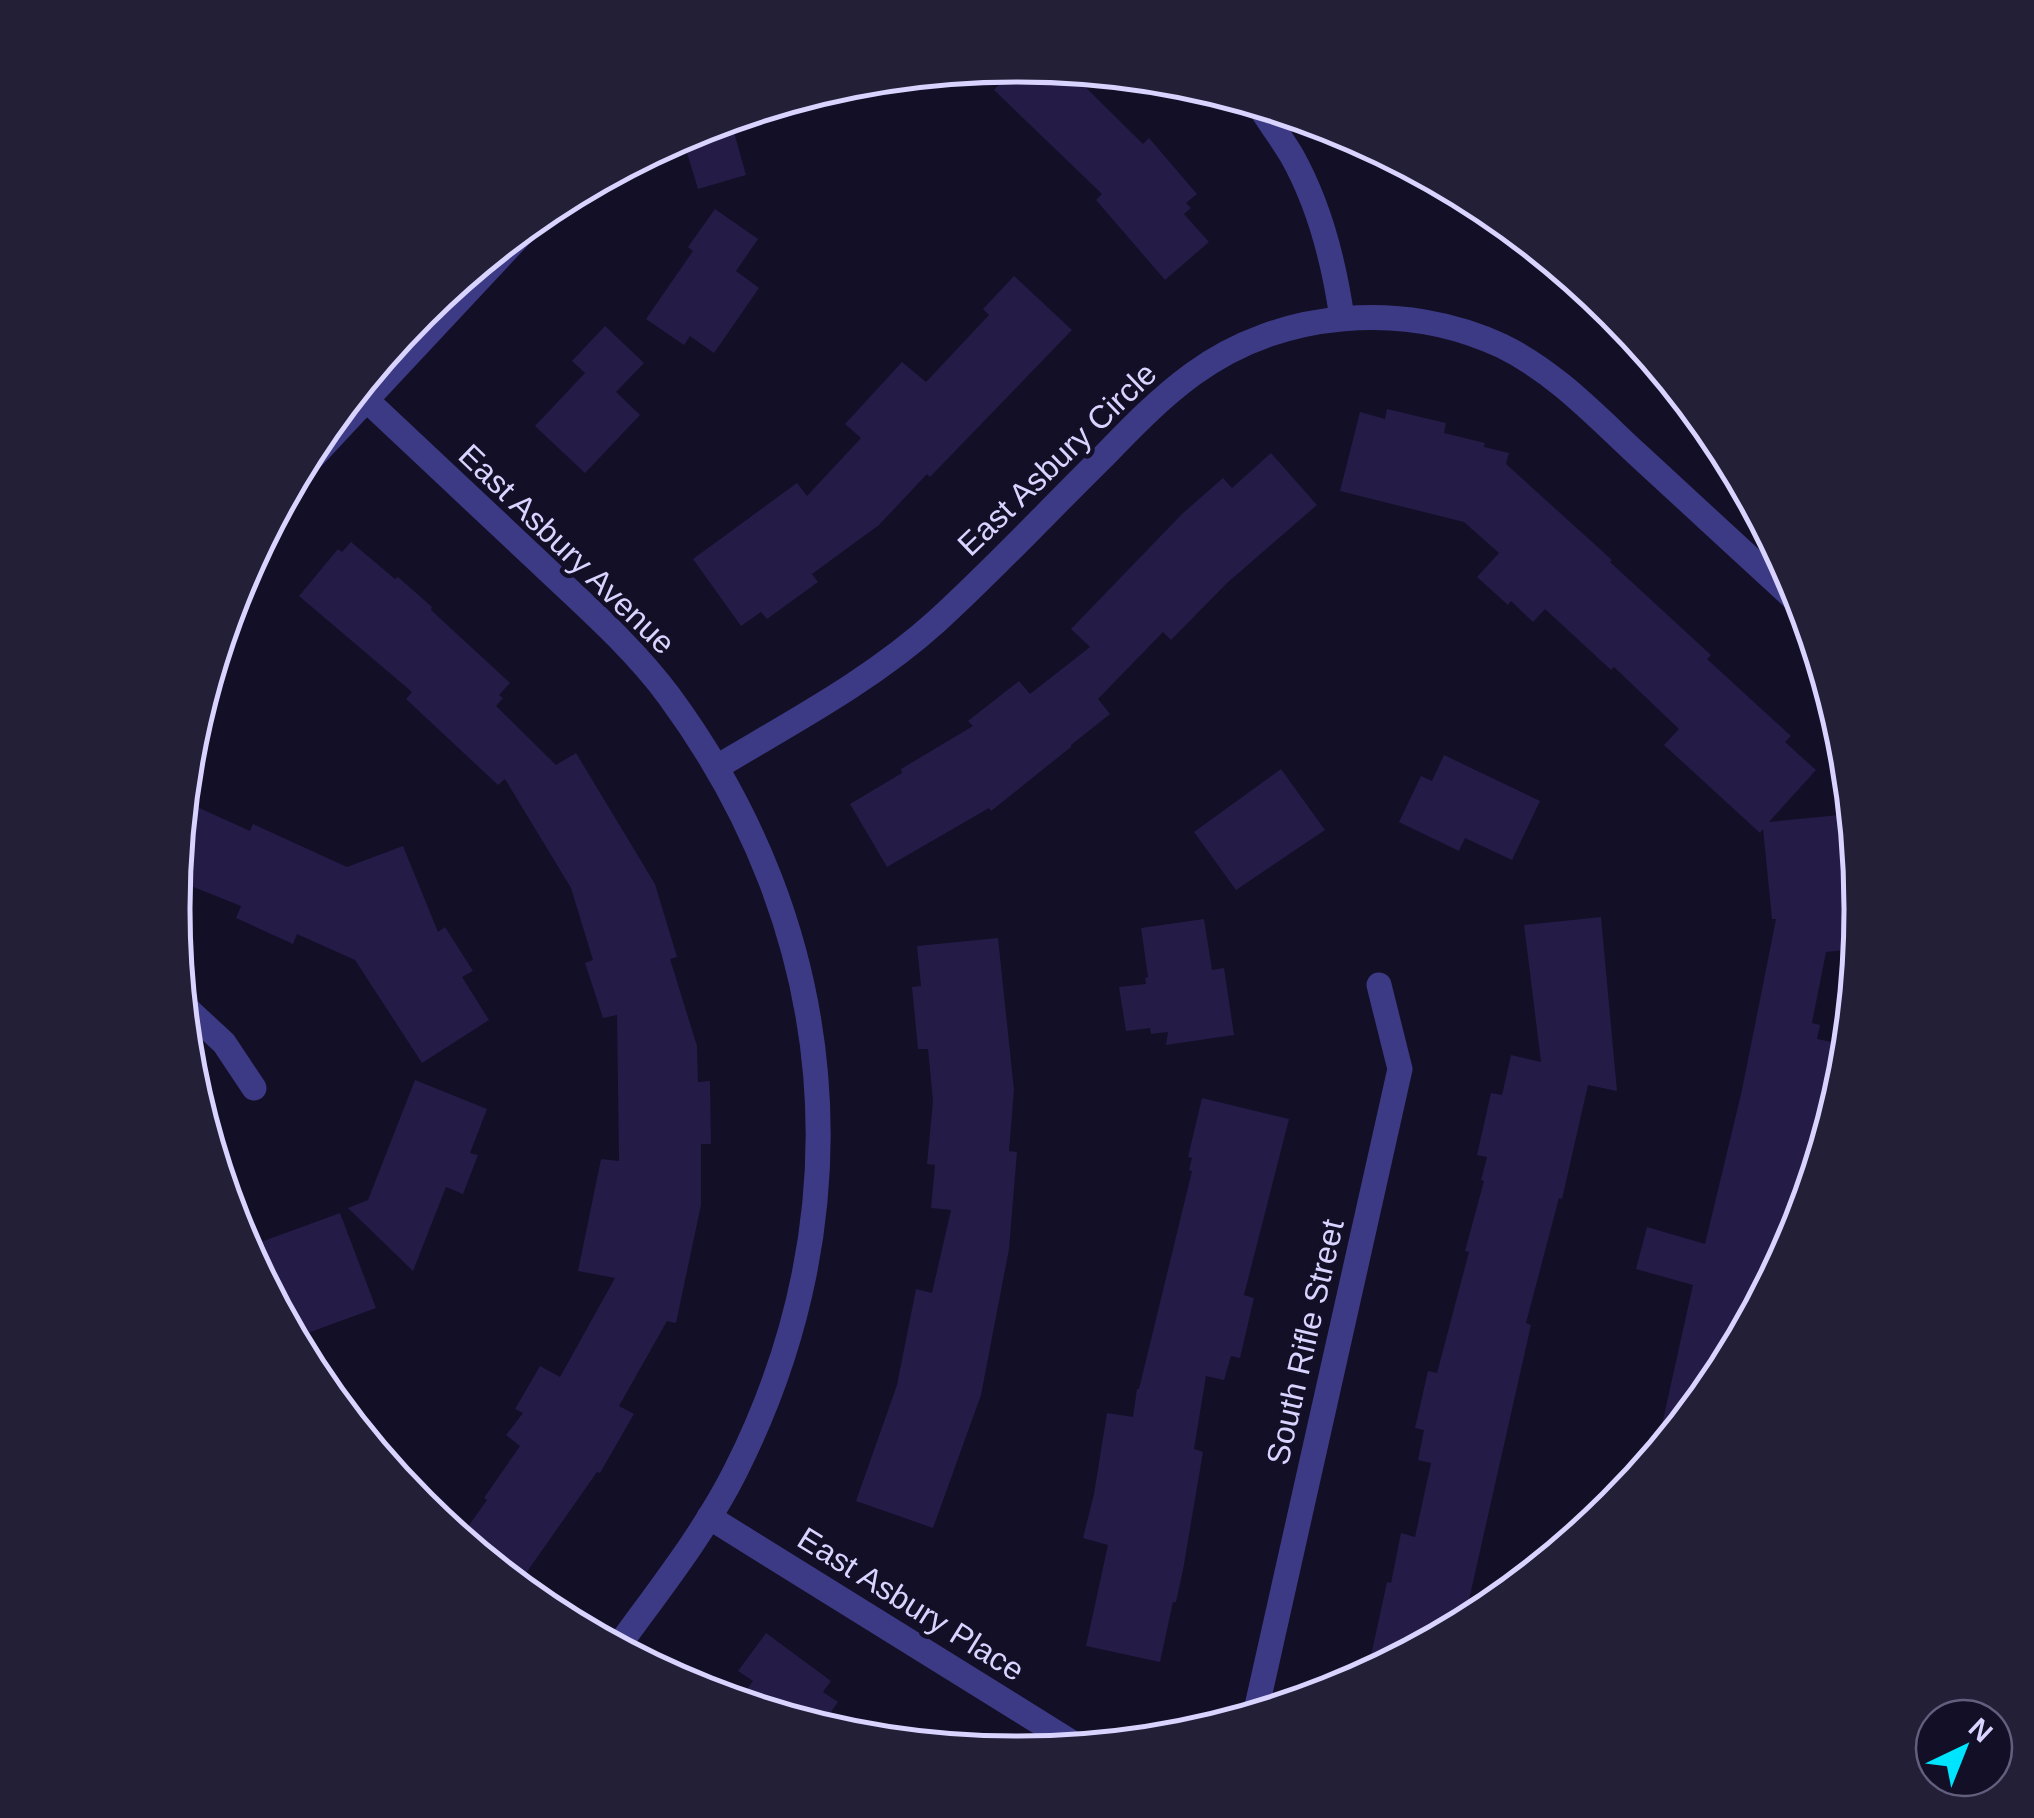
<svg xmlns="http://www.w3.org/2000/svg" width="2034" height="1818" font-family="Arial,sans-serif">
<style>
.building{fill:#241b47}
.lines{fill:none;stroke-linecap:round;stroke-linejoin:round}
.minor{stroke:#3d3a85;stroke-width:25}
.labels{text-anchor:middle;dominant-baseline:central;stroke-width:9;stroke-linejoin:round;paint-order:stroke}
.street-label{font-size:32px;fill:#d9d4ff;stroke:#130f26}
.rim{fill:none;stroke:#d9d4ff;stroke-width:5}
</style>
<rect width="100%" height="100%" fill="#130f26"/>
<g class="building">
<polygon points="1016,65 1068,70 1143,144 1149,138 1197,194 1186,203 1191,208 1184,214 1209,242 1165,280 1096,200 1102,194 994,90"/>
<polygon points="730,118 746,175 698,189 684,143 696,140 693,130"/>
<polygon points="715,209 758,239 736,271 759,288 714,353 690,336 684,345 646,319 693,251 688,247"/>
<polygon points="1014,276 1072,330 930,477 927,474 879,525 812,574 818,582 767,619 761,612 741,626 693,559 797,483 807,496 861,438 845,424 902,362 926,382 989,315 983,309"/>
<polygon points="605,326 644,363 616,392 640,415 585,473 535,426 585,373 572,361"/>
<polygon points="1387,409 1446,423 1444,433 1485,443 1484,447 1509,453 1506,464 1612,560 1610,562 1711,655 1707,659 1791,736 1785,742 1816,770 1769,822 1839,815 1849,908 1841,908 1845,950 1826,952 1812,1023 1820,1025 1817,1039 1832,1042 1821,1094 1775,1272 1718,1378 1655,1456 1693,1285 1636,1269 1647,1227 1705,1244 1742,1090 1776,919 1772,919 1763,829 1760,833 1664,745 1679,729 1614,667 1611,670 1545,609 1533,622 1511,601 1508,605 1477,577 1499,553 1464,522 1340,491 1360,412 1385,419"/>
<polygon points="1271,453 1317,505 1227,583 1171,640 1163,632 1098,699 1110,714 1071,745 1071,747 991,811 989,808 887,867 850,804 902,773 901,769 973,726 968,721 1019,681 1030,694 1090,647 1071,629 1182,514 1223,478 1232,488"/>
<polygon points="351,542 395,579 398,577 432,607 431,610 510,683 499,695 503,698 496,706 556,765 576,753 655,884 677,957 670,959 697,1046 698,1082 710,1081 711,1144 701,1144 701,1205 676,1323 667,1321 619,1406 634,1414 600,1473 597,1472 517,1586 460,1538 487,1500 484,1498 520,1446 506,1435 523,1413 515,1409 540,1366 560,1377 615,1278 578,1271 601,1159 619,1161 617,1015 603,1018 585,963 593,960 571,888 505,779 498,785 406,699 412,692 299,596 338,549 342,552"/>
<polygon points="1444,755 1540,801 1512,860 1465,838 1459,851 1399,822 1421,776 1432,781"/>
<polygon points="1281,769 1325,830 1236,890 1194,832"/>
<polygon points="184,801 250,831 253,824 347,867 403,846 438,932 445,927 473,971 462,977 489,1020 422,1063 355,960 297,934 293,944 236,918 241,906 176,880"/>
<polygon points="1601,917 1617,1091 1588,1085 1562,1199 1559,1198 1526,1323 1531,1325 1464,1622 1367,1674 1387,1582 1391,1583 1401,1533 1415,1537 1431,1463 1418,1460 1424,1430 1415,1428 1428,1371 1437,1373 1469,1252 1465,1251 1484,1181 1481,1180 1487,1157 1477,1155 1491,1093 1502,1095 1511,1055 1541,1062 1524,925"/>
<polygon points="1204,919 1212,970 1224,968 1234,1035 1166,1045 1168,1032 1151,1034 1150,1028 1126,1031 1119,987 1146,984 1145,978 1148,977 1141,928"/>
<polygon points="998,938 1014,1090 1009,1151 1017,1152 1009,1249 981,1395 933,1528 856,1501 897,1385 916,1289 932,1293 951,1210 931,1208 935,1165 927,1164 933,1101 928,1049 918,1049 912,987 921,986 917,946"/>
<polygon points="415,1080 487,1109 470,1153 478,1155 463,1194 446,1187 413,1271 348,1208 368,1200"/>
<polygon points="1202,1098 1289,1119 1244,1295 1254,1298 1240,1358 1231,1356 1224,1380 1206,1376 1194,1449 1203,1452 1183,1570 1176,1602 1173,1602 1160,1662 1086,1646 1108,1545 1083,1538 1094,1494 1107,1413 1133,1417 1137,1389 1139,1389 1192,1171 1189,1170 1192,1158 1188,1157"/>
<polygon points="340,1213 376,1308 294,1338 258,1243"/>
<polygon points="766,1633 831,1681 823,1692 838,1702 820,1727 738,1702 753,1681 738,1671"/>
</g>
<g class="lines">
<g class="minor">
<path d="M1258,104C1269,122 1282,139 1292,156C1320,206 1334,262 1342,318"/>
<path d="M356,390C417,447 477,504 538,561C583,604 632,646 669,696C841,930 866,1213 735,1472C703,1535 658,1591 617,1648"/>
<polyline points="297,474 541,213"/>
<path d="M717,767C792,722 872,680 937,621C995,568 1048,511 1104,456C1132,427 1160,398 1193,374C1280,310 1404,300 1502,346C1555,372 1595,415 1637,454C1693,505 1748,557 1804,608"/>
<polyline points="182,1004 224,1043 254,1088"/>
<polyline points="709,1517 1079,1747"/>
<polyline points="1255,1715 1400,1069 1379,985"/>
</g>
</g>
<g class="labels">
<g class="street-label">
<text transform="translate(1057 459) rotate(-44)">East Asbury Circle</text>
<text transform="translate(567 549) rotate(44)">East Asbury Avenue</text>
<text transform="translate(1305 1342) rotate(-77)">South Rifle Street</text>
<text transform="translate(911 1604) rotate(32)">East Asbury Place</text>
</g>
</g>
<path d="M0 0H2034V1818H0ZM1016 82H1018A826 826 0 0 1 1844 908V910A826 826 0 0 1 1018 1736H1016A826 826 0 0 1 190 910V908A826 826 0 0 1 1016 82Z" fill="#231f37" fill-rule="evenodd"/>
<path class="rim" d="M1016 82H1018A826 826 0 0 1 1844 908V910A826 826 0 0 1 1018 1736H1016A826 826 0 0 1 190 910V908A826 826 0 0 1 1016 82Z"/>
<g transform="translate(1964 1748) rotate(43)"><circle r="48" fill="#130f26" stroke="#625e7d" stroke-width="2.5"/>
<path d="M0-8L18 38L0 25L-18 38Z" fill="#00e5ff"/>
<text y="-15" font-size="28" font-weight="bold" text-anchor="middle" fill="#d9d4ff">N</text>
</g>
</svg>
